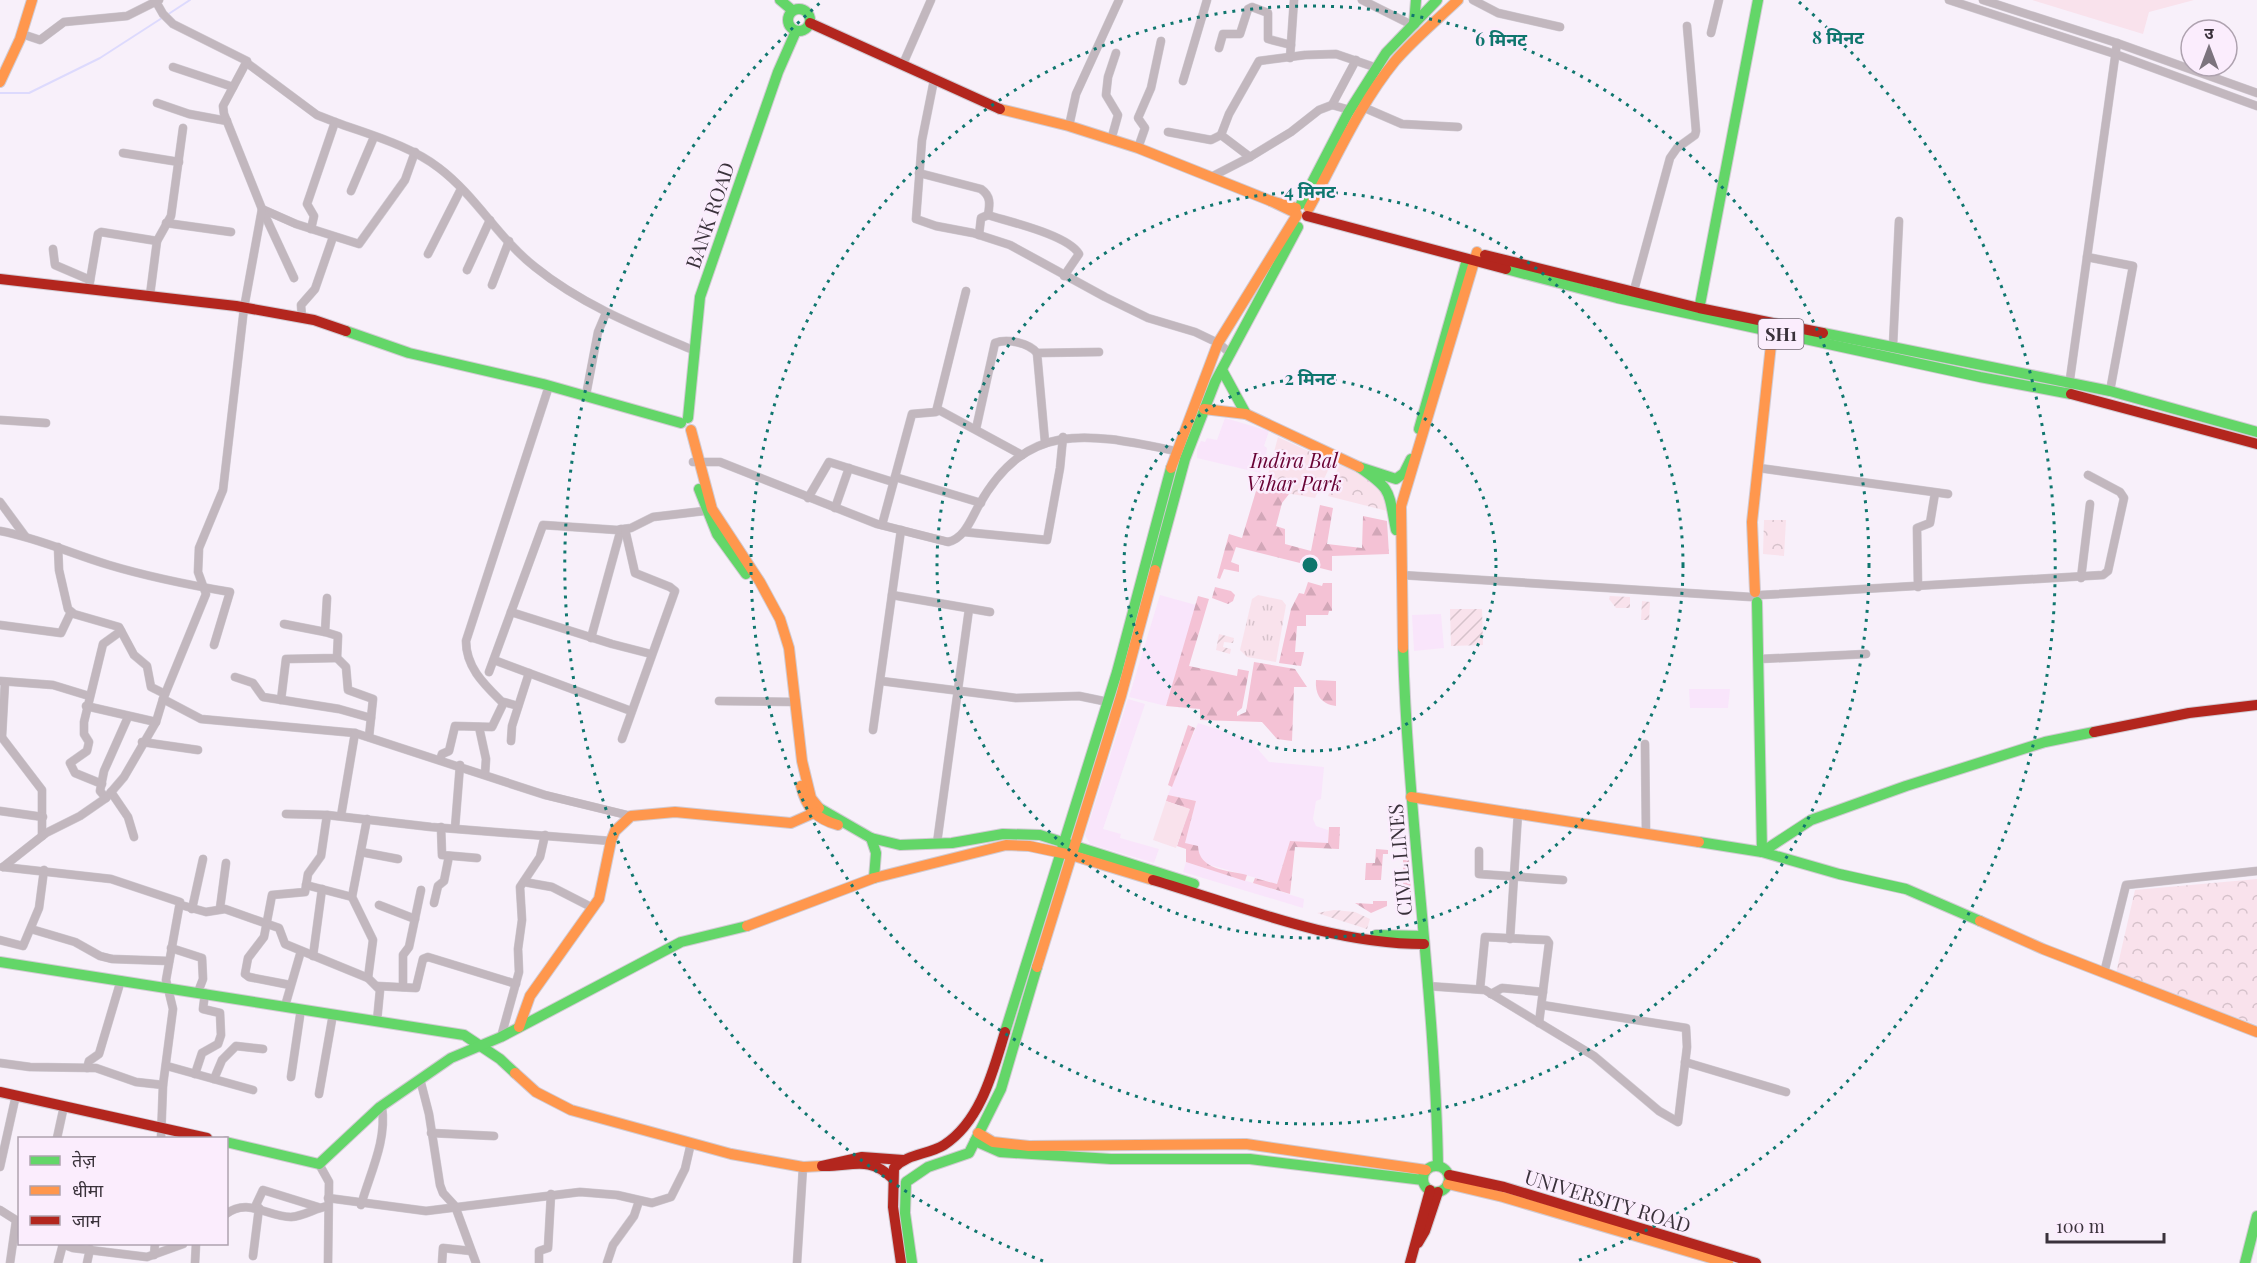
<svg xmlns="http://www.w3.org/2000/svg" width="2257" height="1263" font-family="'Playfair Display','Noto Sans Devanagari',serif">
<style>
.built{fill:#f9e5fb}
.grass{fill:url(#grass-tufts)}
.forest{fill:url(#forest-firs)}
.park{fill:url(#park-crowns)}
.garden{fill:url(#garden-furrows)}
.pitch{fill:#f9e2ec}
.lines{fill:none;stroke-linecap:round;stroke-linejoin:round}
.stream{stroke:#dddafd;stroke-width:2}
.street-casing{stroke:#d1cbd3;stroke-width:9}
.fast-casing{stroke:#d1cbd3;stroke-width:12}
.slow-casing{stroke:#d1cbd3;stroke-width:12}
.jam-casing{stroke:#d1cbd3;stroke-width:12}
.street{stroke:#c2b7be;stroke-width:8}
.fast{stroke:#63d668;stroke-width:10}
.slow{stroke:#ff974d;stroke-width:10}
.jam{stroke:#b3261e;stroke-width:10}
.ring{fill:none;stroke:#0f766e;stroke-width:3;stroke-dasharray:3 6}
.labels{text-anchor:middle;dominant-baseline:central;stroke-width:5;stroke-linejoin:round;paint-order:stroke}
.shield{fill:#fbedfd;stroke:#746a75;stroke-width:1.5}
.shield-label{font-size:18px;font-weight:bold;fill:#3a323b}
.street-label{font-size:20px;fill:#3a323b;stroke:#fbedfd}
.park-label{font-size:20px;font-style:italic;fill:#680234;stroke:#fbedfd}
.centre{fill:#0f766e;stroke:#fbedfd;stroke-width:3}
.ring-label{font-size:18px;text-anchor:middle;font-weight:bold;fill:#0f766e;stroke:#fbedfd;stroke-width:5;stroke-linejoin:round;paint-order:stroke}
</style>
<defs>
<pattern id="grass-tufts" width="24" height="20" patternUnits="userSpaceOnUse" patternTransform="scale(1.5)"><rect width="24" height="20" fill="#f9e2ec"/><path d="M3 7l-1-3M5 7V3M7 7l1-3M15 17l-1-3M17 17v-4M19 17l1-3" fill="none" stroke="#d6c2cb"/></pattern>
<pattern id="forest-firs" width="22" height="20" patternUnits="userSpaceOnUse" patternTransform="scale(1.5)"><rect width="22" height="20" fill="#f4c2d5"/><path d="M5 1l3.5 6h-7zM16 11l3.5 6h-7z" fill="#d2a7b8"/></pattern>
<pattern id="park-crowns" width="20" height="18" patternUnits="userSpaceOnUse" patternTransform="scale(1.5)"><rect width="20" height="18" fill="#f9e2ec"/><path d="M2 6a3 3 0 1 1 6 0M12 15a3 3 0 1 1 6 0" fill="none" stroke="#d6c2cb"/></pattern>
<pattern id="garden-furrows" width="10" height="10" patternUnits="userSpaceOnUse" patternTransform="scale(1.5)"><rect width="10" height="10" fill="#f9e2ec"/><path d="M-1 1l2-2M0 10L10 0M9 11l2-2" fill="none" stroke="#d6c2cb"/></pattern>
</defs>
<rect width="100%" height="100%" fill="#f8f0fa"/>
<g class="built">
<polygon points="1225,418 1269,431 1264,446 1267,448 1266,456 1260,473 1197,458 1197,449 1201,441 1205,442 1207,438 1217,440"/>
<polygon points="1160,595 1196,605 1166,706 1129,697"/>
<polygon points="1441,614 1444,648 1414,651 1412,615"/>
<polygon points="1689,689 1730,689 1728,708 1690,708"/>
<polygon points="1128,699 1145,704 1103,829 1121,834 1120,838 1159,849 1154,863 1090,844 1085,835"/>
<polygon points="1198,723 1250,740 1269,762 1324,767 1321,799 1316,801 1313,819 1316,826 1328,830 1328,843 1290,841 1277,884 1203,863 1185,843 1196,801 1168,795"/>
<polygon points="1186,862 1304,899 1303,908 1183,872"/>
</g>
<polygon class="grass" points="1258,595 1282,600 1286,605 1276,662 1247,657 1240,650 1252,599"/>
<g class="forest">
<polygon points="1268,490 1289,494 1282,503 1276,526 1285,529 1285,544 1311,551 1320,505 1333,508 1327,544 1362,548 1363,516 1387,521 1389,554 1332,556 1332,571 1236,547 1231,562 1239,565 1239,572 1224,569 1220,579 1217,578 1229,534 1242,538 1256,491 1267,494"/>
<polygon points="1308,582 1322,586 1323,583 1332,583 1332,611 1329,611 1328,615 1306,615 1306,626 1297,626 1295,652 1304,652 1301,666 1279,663 1291,609 1299,593 1304,594"/>
<polygon points="1215,587 1231,591 1235,595 1233,601 1228,604 1212,598"/>
<polygon points="1198,596 1209,599 1189,666 1237,676 1238,669 1249,671 1242,708 1237,712 1237,716 1246,712 1254,662 1295,669 1307,687 1294,687 1292,741 1277,739 1262,722 1200,720 1200,709 1166,706"/>
<path d="M1316,680L1336,681V706C1321,704 1315,695 1316,680Z"/>
<polygon points="1188,725 1195,728 1172,787 1168,785"/>
<path d="M1168,795L1196,801L1185,843L1198,846C1199,870 1227,870 1247,875L1245,881L1186,862V849L1177,846L1189,809L1166,801Z"/>
<polygon points="1329,827 1340,827 1339,849 1295,847 1290,894 1253,883 1255,878 1277,884 1290,841 1328,843"/>
<polygon points="1376,849 1388,850 1388,854 1383,854 1381,880 1365,880 1366,863 1375,863"/>
<polygon points="1403,860 1409,860 1411,892 1403,891"/>
<polygon points="1373,901 1387,901 1387,906 1371,913 1355,903 1373,904"/>
</g>
<g class="park">
<polygon points="1278,437 1332,462 1315,498 1269,490 1267,494 1256,491 1258,480 1266,482"/>
<path d="M1339,465C1364,475 1385,480 1387,511L1328,496Z"/>
<polygon points="1764,520 1786,520 1784,556 1763,554"/>
<polygon points="2257,879 2257,1025 2116,973 2135,890"/>
</g>
<g class="garden">
<polygon points="1610,596 1630,597 1630,608 1616,608 1609,599"/>
<polygon points="1642,601 1650,602 1649,620 1641,620"/>
<polygon points="1450,609 1482,609 1483,645 1451,646"/>
<polygon points="1219,634 1234,638 1233,643 1224,642 1223,647 1231,649 1230,654 1216,650"/>
<polygon points="1334,910 1355,912 1370,919 1367,929 1317,913"/>
</g>
<g class="pitch">
<polygon points="2032,0 2194,0 2149,12 2143,34"/>
<polygon points="1166,801 1190,809 1176,848 1153,840"/>
</g>
<g class="lines">
<g class="stream">
<polyline points="167,15 190,0"/>
<polyline points="0,93 29,93 100,58 162,18"/>
</g>
<defs>
<g id="street">
<polyline points="1362,0 1412,25"/>
<polyline points="1473,0 1498,13 1560,27"/>
<polyline points="1949,0 2115,54 2257,106"/>
<polyline points="1983,0 2117,43 2257,93"/>
<polyline points="1711,33 1719,0"/>
<polyline points="22,34 40,40 64,22 127,16 159,0"/>
<polyline points="1219,48 1223,34 1240,34 1248,9 1252,7 1268,13 1268,39 1291,45"/>
<polyline points="1290,58 1294,0"/>
<polyline points="247,63 317,115 335,122"/>
<polyline points="903,64 931,0"/>
<polyline points="173,67 233,87"/>
<polyline points="934,80 922,140 916,219 936,226 973,233 1010,245 1105,297 1148,318 1195,332 1218,343 1230,353"/>
<polyline points="1183,81 1207,0"/>
<polyline points="157,103 189,114 227,121"/>
<polyline points="1332,105 1356,60"/>
<polyline points="1365,108 1402,124 1458,127"/>
<polyline points="1069,126 1076,94 1119,0"/>
<polyline points="1168,132 1211,140 1221,135"/>
<polyline points="1111,140 1118,115 1106,95 1108,77 1116,53"/>
<polyline points="1138,148 1145,128 1138,118 1151,88 1161,41"/>
<polyline points="123,153 179,162"/>
<polyline points="1250,157 1221,135 1229,114 1259,61 1305,55 1336,54 1377,68"/>
<path d="M919,173L981,189C991,196 990,204 988,215"/>
<polyline points="1213,176 1250,157 1291,132 1319,110 1332,105 1350,110"/>
<polyline points="351,191 374,137"/>
<polyline points="262,209 296,224 359,244 405,180 415,152"/>
<polyline points="262,209 294,278"/>
<polyline points="166,223 231,232"/>
<path d="M311,229L314,216L307,204L335,122C370,135 409,145 439,168C476,196 499,239 535,267C582,305 638,327 693,350"/>
<path d="M979,235L981,218L988,215C1010,222 1068,235 1079,254L1064,276"/>
<polyline points="53,249 55,265 90,280"/>
<polyline points="428,254 461,189"/>
<polyline points="2087,257 2133,266 2110,391"/>
<polyline points="467,270 490,220"/>
<polyline points="492,285 509,241"/>
<polyline points="89,287 98,234 101,232 157,241"/>
<polyline points="1633,294 1670,158 1677,148 1695,135 1696,131 1687,26"/>
<polyline points="150,295 157,241 171,216 183,128"/>
<polyline points="302,318 301,305 315,289 333,237"/>
<polyline points="1893,345 1899,221"/>
<polyline points="2069,386 2117,43"/>
<polyline points="586,395 598,332 606,313"/>
<polyline points="937,409 1022,455"/>
<polyline points="0,420 46,423"/>
<path d="M976,429L995,343C1007,338 1029,343 1037,353"/>
<polyline points="1045,442 1037,353 1099,352"/>
<path d="M693,462H720L877,524L948,542C965,538 971,519 979,505C1028,418 1091,434 1176,451"/>
<polyline points="1759,468 1948,494"/>
<polyline points="895,477 981,503"/>
<polyline points="808,498 829,462 893,482"/>
<polyline points="0,502 25,536"/>
<polyline points="835,508 849,468"/>
<polyline points="882,525 912,414 936,412 966,291"/>
<path d="M0,531C38,538 72,554 109,565C149,577 189,585 230,592L214,645"/>
<polyline points="964,532 1047,540 1060,468 1063,437"/>
<polyline points="58,547 59,570 68,609 74,614 119,627 134,655 147,666 151,687 165,694"/>
<polyline points="1401,575 1751,597"/>
<polyline points="2081,578 2090,504"/>
<polyline points="1918,587 1917,528 1930,523 1935,493"/>
<polyline points="892,595 990,612"/>
<polyline points="1761,595 2103,575 2108,571 2124,498 2120,492 2088,475"/>
<polyline points="511,612 612,644 651,654"/>
<polyline points="284,624 325,632"/>
<polyline points="0,625 61,633 71,612"/>
<polyline points="591,638 621,529"/>
<polyline points="337,658 346,667 348,690 373,699 369,737"/>
<polyline points="1760,659 1866,654"/>
<polyline points="494,660 631,711"/>
<polyline points="489,672 543,525 617,530 631,528 653,517 704,511"/>
<polyline points="235,677 253,683 263,697 339,709 371,718"/>
<polyline points="0,681 53,685 89,696"/>
<polyline points="881,681 1016,698 1079,696 1108,702"/>
<polyline points="163,699 201,719 355,733 545,795 631,816"/>
<polyline points="281,700 286,659 337,658 338,636 325,632 327,598"/>
<polyline points="719,701 796,702"/>
<path d="M503,703C485,685 466,668 466,641L549,386"/>
<polyline points="86,706 156,722"/>
<polyline points="479,727 486,759 485,774"/>
<polyline points="873,730 901,530"/>
<polyline points="0,735 42,790 42,836"/>
<polyline points="2,736 5,682"/>
<polyline points="622,739 675,591 670,587 635,573 625,529"/>
<polyline points="511,741 512,726 529,673"/>
<polyline points="142,742 198,750"/>
<polyline points="1645,744 1646,833"/>
<polyline points="440,760 442,754 449,751 455,726 492,727 504,702 518,706"/>
<polyline points="102,784 75,773 70,763 87,751 89,742 84,734 84,722 103,644 121,631"/>
<polyline points="111,792 128,817 134,837"/>
<polyline points="106,798 100,791 104,771 128,717"/>
<polyline points="0,811 43,817"/>
<polyline points="286,814 327,815 431,827 611,841"/>
<polyline points="341,816 355,733"/>
<polyline points="367,819 352,897 373,940 368,978"/>
<polyline points="441,827 442,855 477,858"/>
<polyline points="455,828 460,765"/>
<polyline points="937,843 969,609"/>
<polyline points="1479,851 1479,874 1563,880"/>
<polyline points="361,852 398,859"/>
<polyline points="3,867 46,833 80,816 106,798 124,777 156,722 163,699 206,594 198,572 199,548 223,490 244,308 262,209 224,114 223,106 247,61 173,24 163,14 155,0"/>
<polyline points="3,867 111,879 180,902 166,980 173,1009 163,1085 161,1138"/>
<polyline points="524,882 552,887 593,908"/>
<polyline points="306,885 352,897"/>
<polyline points="434,903 438,886 444,881 449,856"/>
<polyline points="181,905 206,912 225,909 279,928 285,944 368,978 380,990 377,1021"/>
<polyline points="379,905 415,919"/>
<polyline points="220,908 226,863"/>
<polyline points="192,909 203,859"/>
<polyline points="31,929 75,942 100,956 112,959 169,961"/>
<polyline points="1510,939 1518,813"/>
<polyline points="0,940 23,946 39,908 44,870"/>
<polyline points="171,948 202,958 203,979 198,992"/>
<polyline points="313,956 322,889"/>
<polyline points="2104,973 2126,885 2257,871"/>
<polyline points="290,985 249,977 245,974 248,958 264,937 272,895 305,892 308,874 321,856 327,815"/>
<polyline points="377,986 416,988 423,959 428,957 516,984"/>
<polyline points="1427,986 1485,990 1594,1056 1659,1111 1678,1122 1687,1047 1686,1028 1542,1005"/>
<polyline points="403,987 403,955 409,947 421,890"/>
<polyline points="1480,989 1485,937 1547,940 1549,943 1539,1023"/>
<polyline points="1491,994 1502,988 1543,992"/>
<polyline points="285,1006 301,951"/>
<polyline points="501,1037 519,972 518,949 522,920 520,887 540,857 545,835"/>
<polyline points="1685,1062 1786,1092"/>
<polyline points="0,1063 30,1067 96,1068 136,1082 163,1085"/>
<polyline points="167,1066 253,1090"/>
<polyline points="87,1068 89,1061 99,1054 121,980"/>
<polyline points="195,1074 202,1053 218,1044 221,1035 220,1013 203,1009 205,993"/>
<polyline points="291,1077 301,1009"/>
<polyline points="214,1079 222,1060 236,1046 263,1049"/>
<polyline points="420,1079 429,1114 440,1185 443,1193 455,1206 476,1263"/>
<polyline points="319,1094 333,1014"/>
<polyline points="431,1133 494,1136"/>
<polyline points="57,1138 64,1106"/>
<polyline points="319,1164 329,1182 328,1263"/>
<polyline points="0,1167 16,1095"/>
<polyline points="328,1198 426,1211 580,1192 617,1195 652,1203 671,1197 685,1169 691,1143"/>
<path d="M361,1205C370,1173 387,1141 382,1107"/>
<polyline points="255,1207 263,1190 318,1207"/>
<polyline points="0,1210 19,1222"/>
<path d="M226,1214C248,1197 267,1217 291,1217C305,1216 315,1208 328,1206"/>
<polyline points="62,1244 73,1248 147,1257 183,1244"/>
<polyline points="154,1255 155,1244"/>
<polyline points="253,1256 259,1208"/>
<polyline points="10,1263 16,1221"/>
<polyline points="58,1263 63,1244"/>
<polyline points="87,1263 90,1249"/>
<polyline points="195,1263 196,1244"/>
<polyline points="442,1263 443,1248 471,1251"/>
<polyline points="539,1263 539,1251 548,1248 551,1194"/>
<polyline points="607,1263 613,1245 634,1216 639,1201"/>
<polyline points="797,1263 803,1167"/>
</g>
<g id="fast">
<polyline points="780,0 792,10"/>
<circle cx="799" cy="20" r="11"/>
<polyline points="1414,24 1416,0"/>
<polyline points="1301,204 1348,113 1386,53 1437,0"/>
<polyline points="1506,269 1617,298 1980,377 2071,394"/>
<polyline points="1698,315 1758,0"/>
<polyline points="346,331 409,353 543,384 681,423"/>
<polyline points="1823,333 2110,391 2257,432"/>
<polyline points="1222,370 1246,414"/>
<polyline points="688,418 700,297 778,72 796,31"/>
<polyline points="1419,429 1466,263"/>
<polyline points="699,489 717,534 746,574"/>
<path d="M1396,530C1388,491 1393,490 1359,467L1396,479L1404,473L1411,459"/>
<polyline points="1155,570 1185,459 1215,382 1298,227"/>
<polyline points="1757,602 1762,852 1839,874 1906,889 1980,921"/>
<path d="M1403,648C1408,821 1435,993 1438,1166"/>
<polyline points="819,808 871,838 900,845 952,843 1003,834 1040,835 1194,884"/>
<polyline points="871,838 876,853 874,878"/>
<polyline points="1699,842 1762,852 1811,820 1906,786 2045,742 2094,732"/>
<polyline points="1376,935 1423,936"/>
<polyline points="0,962 464,1035 500,1059 515,1073"/>
<polyline points="1005,1032 1117,672 1171,468"/>
<polyline points="975,1141 1000,1152 1111,1159 1250,1159 1423,1180"/>
<polyline points="226,1142 319,1164 380,1107 451,1058 501,1037 681,942 747,926"/>
<circle cx="1436" cy="1179" r="13"/>
<polyline points="912,1263 905,1213 906,1182 928,1167 969,1153 1001,1089 1037,967"/>
<polyline points="2245,1263 2257,1216"/>
</g>
<g id="slow">
<polyline points="0,82 20,39 32,0"/>
<polyline points="1000,109 1069,126 1138,148 1271,201"/>
<polyline points="1296,208 1271,201 1296,213"/>
<path d="M1309,208C1336,159 1359,105 1395,61C1414,39 1437,20 1458,0"/>
<polyline points="1204,409 1246,414 1359,467"/>
<polyline points="691,430 712,509 760,582 780,619 789,648 802,761 811,798 819,808"/>
<polyline points="1171,468 1218,343 1297,215"/>
<polyline points="1755,592 1752,522 1773,326"/>
<polyline points="1403,648 1401,506 1477,252"/>
<path d="M801,786C806,808 816,819 838,825"/>
<polyline points="1411,797 1699,842"/>
<polyline points="1980,921 2043,949 2257,1032"/>
<polyline points="747,926 874,878 1006,845 1029,846 1071,855 1153,880"/>
<polyline points="1037,967 1121,696 1155,570"/>
<polyline points="519,1027 530,996 599,899 611,841 615,831 631,816 675,812 791,823 816,812"/>
<polyline points="515,1073 536,1092 571,1110 731,1154 803,1167 822,1166"/>
<polyline points="978,1133 993,1142 1029,1146 1246,1144 1426,1170"/>
<polyline points="1448,1184 1503,1197 1728,1263"/>
</g>
<g id="jam">
<polyline points="810,23 1000,109"/>
<polyline points="1307,216 1506,269"/>
<polyline points="1485,255 1699,308 1823,333"/>
<polyline points="0,279 236,306 314,320 346,331"/>
<polyline points="2071,394 2257,444"/>
<polyline points="2094,732 2189,713 2257,705"/>
<path d="M1153,880C1241,906 1331,944 1424,944"/>
<polyline points="0,1092 207,1138"/>
<polyline points="1449,1175 1504,1187 1756,1263"/>
<path d="M892,1178C869,1155 851,1167 822,1166L862,1157L903,1160"/>
<polyline points="1418,1243 1425,1231 1438,1192"/>
<path d="M901,1263L893,1207L894,1168C908,1153 928,1155 944,1145C981,1121 993,1071 1005,1032"/>
<polyline points="1410,1263 1430,1190"/>
</g>
</defs>
<use href="#street" class="street-casing"/>
<use href="#fast" class="fast-casing"/>
<use href="#slow" class="slow-casing"/>
<use href="#jam" class="jam-casing"/>
<use href="#street" class="street"/>
<use href="#fast" class="fast"/>
<use href="#slow" class="slow"/>
<use href="#jam" class="jam"/>
</g>
<g class="ring">
<circle cx="1310" cy="565" r="186"/>
<circle cx="1310" cy="565" r="373"/>
<circle cx="1310" cy="565" r="559"/>
<path d="M1043 1261A746 746 0 0 1 821 2M1799 2A746 746 0 0 1 1577 1261"/>
</g>
<g class="labels">
<rect class="shield" x="1758.5" y="319" width="45" height="30" rx="4.5"/>
<g class="shield-label">
<text x="1781" y="334">SH1</text>
</g>
<g class="street-label">
<text transform="translate(709 215) rotate(-71)">BANK ROAD</text>
<text transform="translate(1399 860) rotate(-95)">CIVIL LINES</text>
<text transform="translate(1608 1200) rotate(17)">UNIVERSITY ROAD</text>
</g>
<g class="park-label">
<text x="1294" y="459">Indira Bal<tspan x="1294" dy="23">Vihar Park</tspan></text>
</g>
</g>
<circle cx="1310" cy="565" r="9" class="centre"/>
<g class="ring-label">
<text x="1838" y="44">8 मिनट</text>
<text x="1501" y="46">6 मिनट</text>
<text x="1310" y="198">4 मिनट</text>
<text x="1310" y="385">2 मिनट</text>
</g>
<rect x="18" y="1137" width="210" height="108" fill="#fbedfd" stroke="#aea2af" stroke-width="1.5"/>
<rect x="30" y="1156" width="30" height="9" fill="#63d668" stroke="#aea2af" stroke-width="1.5"/>
<text x="72" y="1167" font-size="18" fill="#3a323b">तेज़</text>
<rect x="30" y="1186" width="30" height="9" fill="#ff974d" stroke="#aea2af" stroke-width="1.5"/>
<text x="72" y="1197" font-size="18" fill="#3a323b">धीमा</text>
<rect x="30" y="1216" width="30" height="9" fill="#b3261e" stroke="#aea2af" stroke-width="1.5"/>
<text x="72" y="1227" font-size="18" fill="#3a323b">जाम</text>
<g transform="translate(2209 48)"><circle r="28" fill="#fbedfd" stroke="#aea2af" stroke-width="1.5"/>
<path d="M0-4.5L10 22L0 15L-10 22Z" fill="#7c747e"/>
<text y="-9" font-size="16" font-weight="bold" text-anchor="middle" fill="#3a323b">उ</text>
</g>
<path d="M2047 1233v9h117v-9" fill="none" stroke="#3a323b" stroke-width="3"/>
<text x="2056" y="1233" font-size="18" fill="#3a323b" stroke="#fbedfd" stroke-width="4.5" paint-order="stroke">100 m</text>
</svg>
